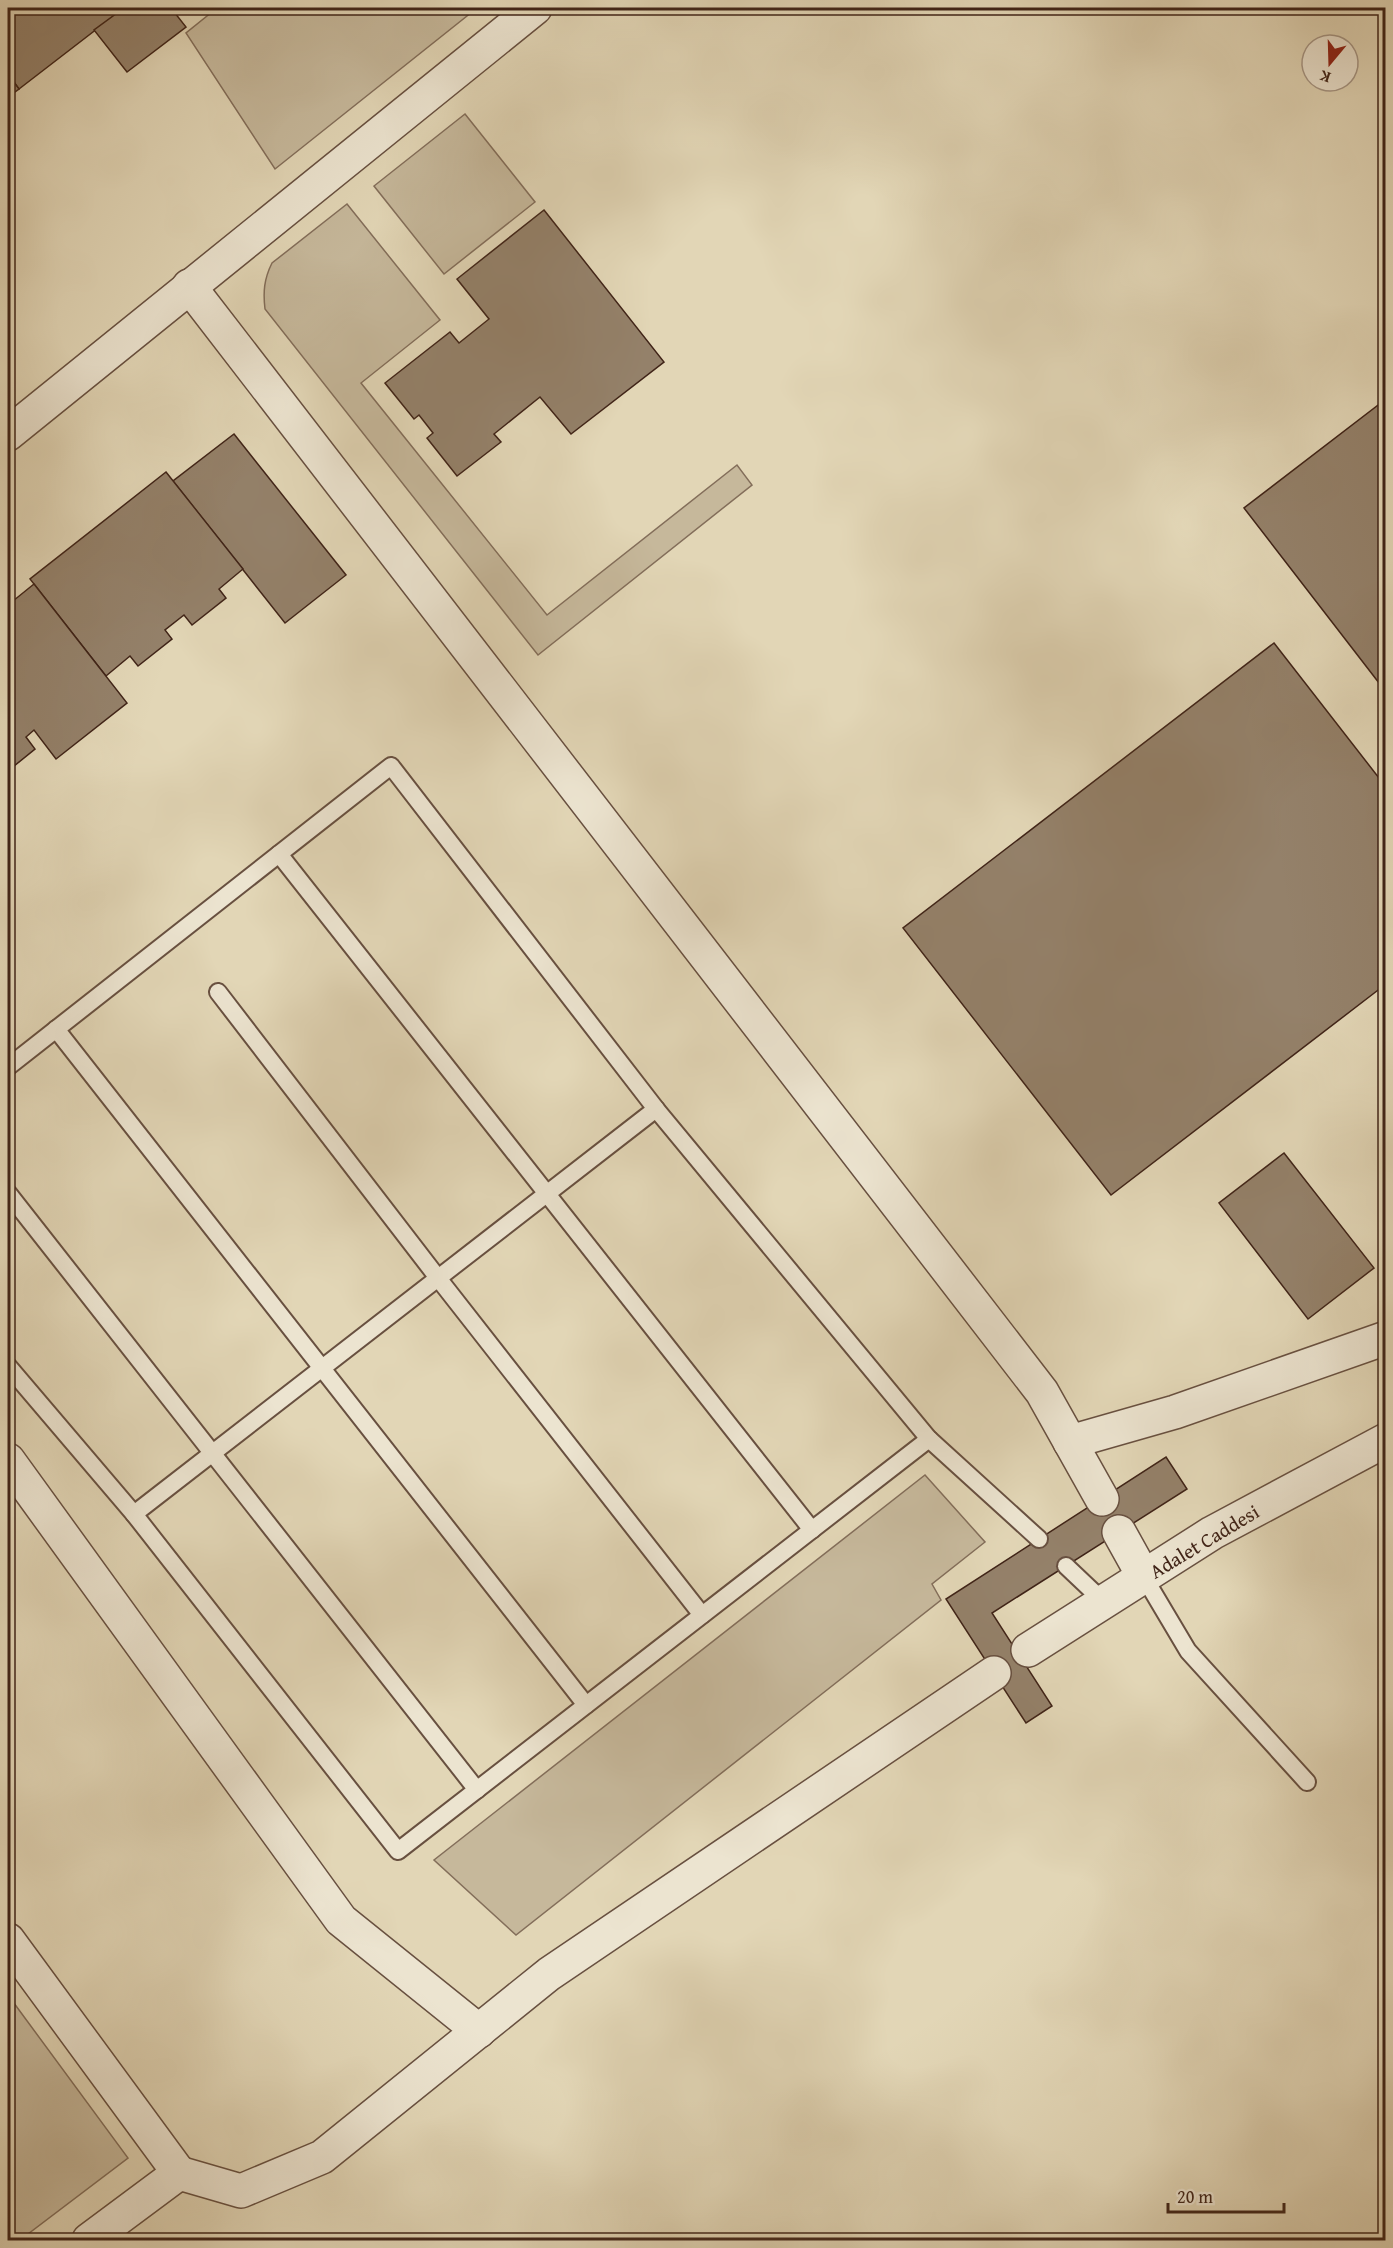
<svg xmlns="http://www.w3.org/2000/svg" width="1393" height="2248" font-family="'Gentium Book Plus',serif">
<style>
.green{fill:#c6b89b;stroke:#836e5a;stroke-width:1.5}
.building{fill:#94816a;stroke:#402418;stroke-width:1.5}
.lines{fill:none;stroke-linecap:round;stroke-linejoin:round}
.service-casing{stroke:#685040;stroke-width:20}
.minor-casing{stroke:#685040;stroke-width:36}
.tertiary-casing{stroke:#685040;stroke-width:36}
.service{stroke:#ece4d0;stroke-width:16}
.minor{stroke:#ece4d0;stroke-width:33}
.tertiary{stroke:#ece4d0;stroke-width:33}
.labels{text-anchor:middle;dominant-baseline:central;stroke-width:4.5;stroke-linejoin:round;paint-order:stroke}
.street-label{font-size:20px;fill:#402418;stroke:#ece4d0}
</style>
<rect width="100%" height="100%" fill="#e2d6b6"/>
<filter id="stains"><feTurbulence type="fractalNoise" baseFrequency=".00333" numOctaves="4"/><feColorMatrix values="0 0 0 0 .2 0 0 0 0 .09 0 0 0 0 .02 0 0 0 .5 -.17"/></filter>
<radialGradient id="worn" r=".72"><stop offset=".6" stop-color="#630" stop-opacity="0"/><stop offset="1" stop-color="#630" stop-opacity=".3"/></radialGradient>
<g class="green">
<polygon points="217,8 477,8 275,169 186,33"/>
<polygon points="465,114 535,202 444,274 374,186"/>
<path d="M347,204L440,320L361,383L547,615L737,465L752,485L538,655L265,309C263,292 264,279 272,263Z"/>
<polygon points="925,1475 985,1542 932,1584 941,1600 516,1935 434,1860"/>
<polygon points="8,1995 128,2158 20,2240 8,2240"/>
</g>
<g class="building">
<polygon points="8,8 124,8 19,89 8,74"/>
<polygon points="124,8 171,8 186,27 127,72 94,30"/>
<polygon points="8,74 19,89 8,97"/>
<polygon points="544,210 664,362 571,434 540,397 494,434 501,442 457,476 427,438 433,433 419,415 414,419 385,383 450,332 459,343 489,319 457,279"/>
<polygon points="1386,399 1386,692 1244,508"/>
<polygon points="234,434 346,575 285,623 173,481"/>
<polygon points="166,472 243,569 219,589 226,598 192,625 184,615 165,630 172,639 138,666 130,656 106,676 30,579"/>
<polygon points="34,584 127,703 56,759 34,730 26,737 35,749 8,771 8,605"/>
<polygon points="1274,643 1386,787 1386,984 1111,1195 903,928"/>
<polygon points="1284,1153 1374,1268 1308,1319 1219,1203"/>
<polygon points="1166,1457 1187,1489 992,1613 1052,1706 1026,1723 946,1599"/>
</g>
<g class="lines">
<defs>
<g id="service">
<polyline points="279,854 812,1530"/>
<polyline points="218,992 438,1278 702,1615"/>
<polyline points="56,1029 586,1705"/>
<polyline points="8,1067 391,766 656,1109 929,1439 1039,1539"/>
<polyline points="8,1193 477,1790"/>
<polyline points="8,1366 134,1514 398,1851 929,1439"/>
<polyline points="134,1514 656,1109"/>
<polyline points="1066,1566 1104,1602"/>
<polyline points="1144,1577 1188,1651 1307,1782"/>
</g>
<g id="minor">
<polyline points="189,286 1042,1392 1102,1499"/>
<polyline points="8,434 535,8"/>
<polyline points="1070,1442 1175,1412 1386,1338"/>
<polyline points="8,1460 341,1920 479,2031"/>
<polyline points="1119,1532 1144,1577"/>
<polyline points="8,1940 179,2173"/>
<polyline points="89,2240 179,2173 241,2191 322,2157 549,1974 994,1673"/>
</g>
<polyline id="tertiary" points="1028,1650 1212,1533 1386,1440"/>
</defs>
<use href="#service" class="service-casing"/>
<use href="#minor" class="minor-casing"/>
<use href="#tertiary" class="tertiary-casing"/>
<use href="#service" class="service"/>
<use href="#minor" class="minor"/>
<use href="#tertiary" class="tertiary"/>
</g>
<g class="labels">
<g class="street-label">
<text transform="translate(1204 1541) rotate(-31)">Adalet Caddesi</text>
</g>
</g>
<rect width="1393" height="2248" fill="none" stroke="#e2d6b6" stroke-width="30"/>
<rect x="9" y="9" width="1375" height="2230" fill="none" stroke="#402418" stroke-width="3"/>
<rect x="15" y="15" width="1363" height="2218" fill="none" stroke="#402418" stroke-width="1.5"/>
<g transform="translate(1330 63) rotate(199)"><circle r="28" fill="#ece4d0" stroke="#a79786" stroke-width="1.5"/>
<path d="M0-4.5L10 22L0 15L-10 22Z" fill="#8f2418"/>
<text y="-9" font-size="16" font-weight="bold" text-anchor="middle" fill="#402418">K</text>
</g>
<path d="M1168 2203v9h116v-9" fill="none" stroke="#402418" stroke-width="3"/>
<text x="1177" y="2203" font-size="18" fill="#402418" stroke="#ece4d0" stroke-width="4.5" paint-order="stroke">20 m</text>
<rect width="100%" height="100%" filter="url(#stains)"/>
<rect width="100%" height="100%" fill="url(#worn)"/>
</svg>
